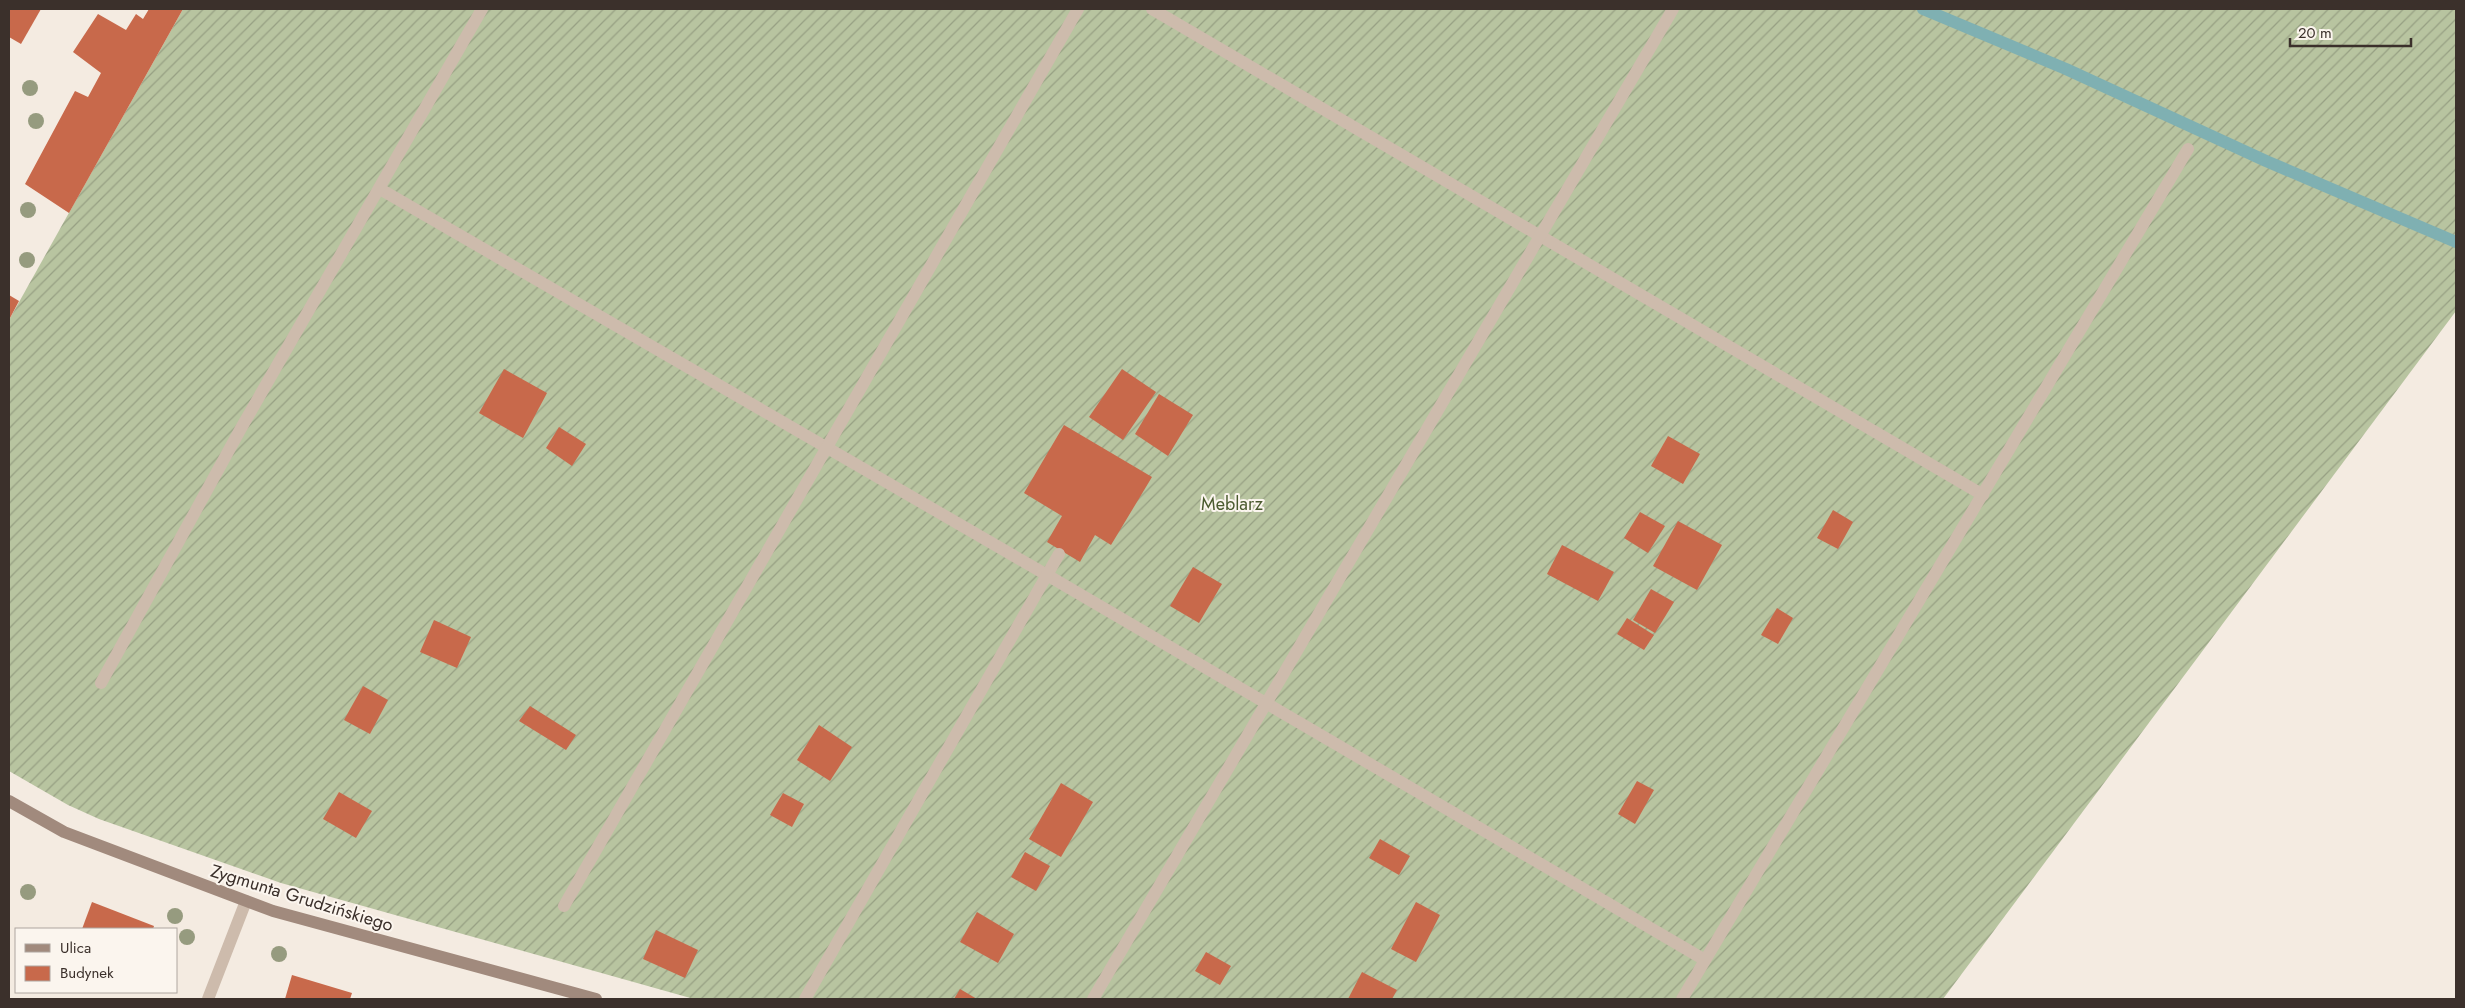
<svg xmlns="http://www.w3.org/2000/svg" width="2465" height="1008" font-family="Jost,sans-serif">
<style>
.garden{fill:url(#garden-furrows)}
.lines{fill:none;stroke-linecap:round;stroke-linejoin:round}
.stream{stroke:#7fb0b2;stroke-width:12}
.building{fill:#c8694b}
.lane{stroke:#cdbbac;stroke-width:12}
.street{stroke:#cdbbac;stroke-width:12}
.secondary{stroke:#a18a7d;stroke-width:12}
.tree{fill:#969b7f}
.labels{text-anchor:middle;dominant-baseline:central;stroke-width:4;stroke-linejoin:round;paint-order:stroke}
.park-label{font-size:18px;fill:#4a5a2e;stroke:#fbf5ee}
.street-label{font-size:18px;fill:#3b302b;stroke:#fbf5ee}
</style>
<defs>
<pattern id="garden-furrows" width="10" height="10" patternUnits="userSpaceOnUse" patternTransform="scale(1.25)"><rect width="10" height="10" fill="#b8c4a0"/><path d="M-1 1l2-2M0 10L10 0M9 11l2-2" fill="none" stroke="#97a083"/></pattern>
</defs>
<rect width="100%" height="100%" fill="#f4ebe1"/>
<polygon class="garden" points="183,9 2456,9 2456,311 1943,999 694,999 281,883 99,819 68,805 9,771 9,320"/>
<g class="lines">
<polyline class="stream" points="1923,9 2066,69 2266,161 2456,242"/>
</g>
<g class="building">
<polygon points="9,9 41,9 21,44 9,37"/>
<polygon points="149,9 183,9 69,213 25,184 75,91 88,97 101,73 73,52 98,14 126,30 136,14 143,19"/>
<polygon points="9,295 19,301 9,320"/>
<polygon points="504,369 547,393 523,438 479,413"/>
<polygon points="1122,369 1156,392 1123,440 1089,417"/>
<polygon points="1159,394 1193,415 1168,456 1135,434"/>
<polygon points="1064,425 1152,477 1111,545 1095,535 1080,562 1047,542 1062,516 1024,493"/>
<polygon points="559,427 586,444 572,466 546,448"/>
<polygon points="1668,436 1700,454 1683,484 1651,466"/>
<polygon points="1833,510 1853,522 1838,549 1817,538"/>
<polygon points="1640,512 1665,526 1648,553 1624,538"/>
<polygon points="1678,521 1722,545 1697,590 1653,566"/>
<polygon points="1562,545 1614,572 1598,601 1547,574"/>
<polygon points="1193,567 1222,584 1199,623 1170,606"/>
<polygon points="1651,589 1674,602 1655,633 1633,620"/>
<polygon points="1777,608 1793,618 1778,644 1761,635"/>
<polygon points="1627,618 1654,635 1644,650 1617,634"/>
<polygon points="434,620 471,637 457,668 420,652"/>
<polygon points="363,686 388,700 370,734 344,720"/>
<polygon points="530,706 576,735 566,750 519,721"/>
<polygon points="819,725 852,747 830,781 797,760"/>
<polygon points="1637,781 1654,790 1635,824 1618,814"/>
<polygon points="1061,783 1093,802 1061,857 1029,839"/>
<polygon points="339,792 372,811 356,838 323,819"/>
<polygon points="783,793 804,804 792,827 770,815"/>
<polygon points="1380,839 1410,856 1399,875 1369,858"/>
<polygon points="1025,852 1050,866 1036,891 1011,877"/>
<polygon points="92,902 154,926 153,929 82,929"/>
<polygon points="1416,902 1440,915 1416,962 1391,949"/>
<polygon points="977,912 1014,934 998,963 960,942"/>
<polygon points="656,930 698,950 685,978 643,959"/>
<polygon points="1206,952 1231,966 1220,985 1195,971"/>
<polygon points="1362,972 1397,990 1392,999 1348,999"/>
<polygon points="292,975 352,993 350,999 285,999"/>
<polygon points="960,989 977,999 954,999"/>
</g>
<g class="lines">
<g class="lane">
<polyline points="1152,9 1983,495"/>
<polyline points="380,189 1047,575 1705,960"/>
<polyline points="101,683 240,430 482,9"/>
<polyline points="564,906 1078,9"/>
<polyline points="805,999 1059,554"/>
<polyline points="1093,999 1673,9"/>
<polyline points="1682,999 2188,149"/>
</g>
<polyline class="street" points="208,999 246,901"/>
<polyline class="secondary" points="9,801 64,832 273,911 596,999"/>
</g>
<g class="tree">
<circle cx="30" cy="88" r="8"/>
<circle cx="36" cy="121" r="8"/>
<circle cx="28" cy="210" r="8"/>
<circle cx="27" cy="260" r="8"/>
<circle cx="28" cy="892" r="8"/>
<circle cx="175" cy="916" r="8"/>
<circle cx="187" cy="937" r="8"/>
<circle cx="279" cy="954" r="8"/>
</g>
<g class="labels">
<g class="park-label">
<text x="1232" y="504">Meblarz</text>
</g>
<g class="street-label">
<text transform="translate(302 898) rotate(17)">Zygmunta Grudzińskiego</text>
</g>
</g>
<rect width="2465" height="1008" fill="none" stroke="#3b302b" stroke-width="20"/>
<rect x="15" y="928" width="162" height="65" fill="#fbf5ee" stroke="#aea6a0"/>
<rect x="25" y="944" width="25" height="8" fill="#a18a7d" stroke="#aea6a0"/>
<text x="60" y="953" font-size="15" fill="#3b302b">Ulica</text>
<rect x="25" y="966" width="25" height="15" fill="#c8694b" stroke="#aea6a0"/>
<text x="60" y="978" font-size="15" fill="#3b302b">Budynek</text>
<path d="M2290 38v8h121v-8" fill="none" stroke="#3b302b" stroke-width="2.5"/>
<text x="2298" y="38" font-size="15" fill="#3b302b" stroke="#fbf5ee" stroke-width="4" paint-order="stroke">20 m</text>
</svg>
